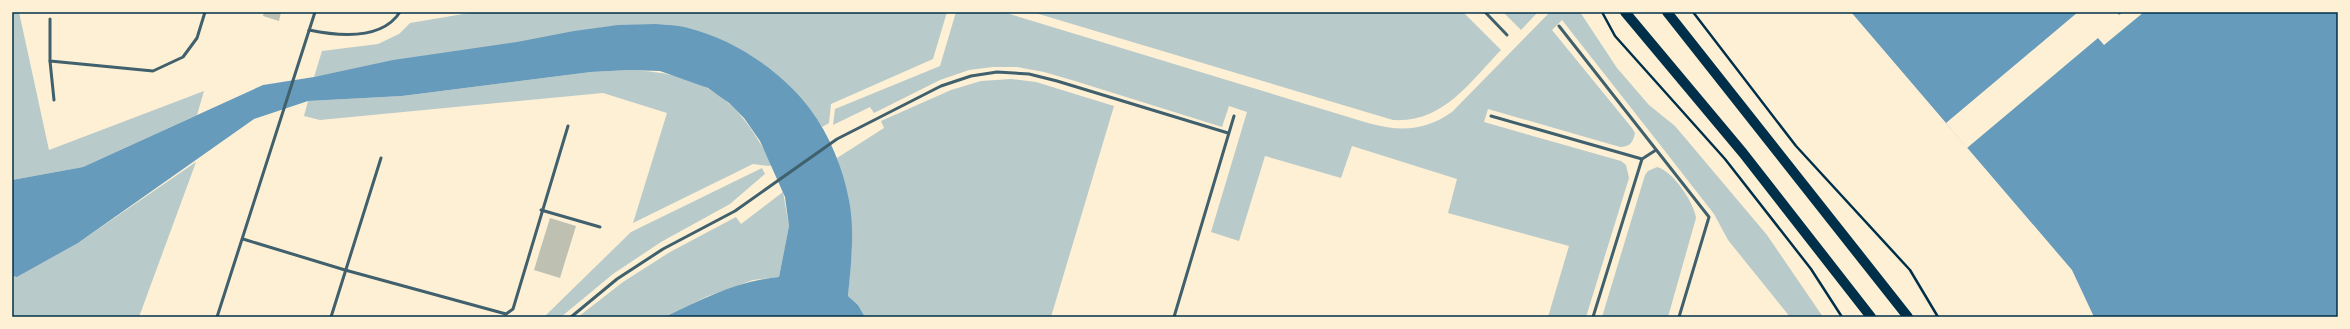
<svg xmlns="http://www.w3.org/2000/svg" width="2350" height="329" font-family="Georgia,serif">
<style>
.green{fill:#b9caca}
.water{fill:#669bbc}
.pier{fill:#fdf0d5}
.building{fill:#bec0b2}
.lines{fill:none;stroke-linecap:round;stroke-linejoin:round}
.path{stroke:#003049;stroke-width:2.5}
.service{stroke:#3f606c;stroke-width:3}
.primary{stroke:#003049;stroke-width:10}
.neatline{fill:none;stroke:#003049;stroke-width:1.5}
</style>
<rect width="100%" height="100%" fill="#fdf0d5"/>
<g class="green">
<polygon points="12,12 19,12 49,150 204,91 197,115 83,167 12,180"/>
<path d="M475,12H947L933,59L831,104L829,123L822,127C805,100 783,79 757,61C672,2 597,29 504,45C441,56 378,67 314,77L322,51L378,44L399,34L410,23Z"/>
<path d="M956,12H1003L1368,123C1400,132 1425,131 1452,112L1550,12H1580L1617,68L1649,105L1675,126L1767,235L1823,317H1790L1728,240L1714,214L1661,146L1562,20L1552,30L1632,128L1635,133C1633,142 1630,147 1620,147L1488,109L1484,122L1621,161L1626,165L1629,178L1586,317H1548L1569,246L1448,213L1457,179L1352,146L1341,178L1265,156L1239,241L1211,232L1247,112L1229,106L1222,127L1075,81L1044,72L1017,67H993L969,70L940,80L874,113L870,107L833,125L835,109L940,66Z"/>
<path d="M1032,12H1463L1501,50C1469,83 1443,123 1393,120Z"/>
<polygon points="1503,12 1538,12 1521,30"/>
<path d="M629,70C704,73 739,98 772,165L769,166L753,164L633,223L667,113L603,93L320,120L304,116L308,101L402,96L591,72Z"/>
<polygon points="1011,79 1036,82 1114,106 1051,317 865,317 858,305 848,296 852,248 849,200 837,158 884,128 881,121 951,90 981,81"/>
<polygon points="196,162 139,317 12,317 12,276 17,277 78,243"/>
<path d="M1657,167C1673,171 1694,203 1696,218L1668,317H1602L1645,175L1648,171Z"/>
<polygon points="762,168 765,174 730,204 661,242 613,274 561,317 544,317 631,232"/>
<polygon points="783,192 789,226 779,277 753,280 708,296 665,317 578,317 623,282 670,252 736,217 741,224"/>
</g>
<g class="water">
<polygon points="1851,12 2338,12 2338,317 2094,317 2072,270"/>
<path d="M655,24C666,25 678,25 688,28C733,39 782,71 810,109C829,134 843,168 849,200C855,231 851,265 848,296L858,305L865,317H665C702,299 737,281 779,277L789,226L785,197L760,141L744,118L729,103L708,88L660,71L629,70L591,72L402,96L308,101L254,119L78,243L17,277L12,276V180L83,167L263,85L314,77L393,60L517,42L574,31L618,25Z"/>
</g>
<polygon class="pier" points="2078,12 2117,12 2119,15 2123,12 2144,12 2104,45 2098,38 1967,148 1946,123"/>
<g class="building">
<polygon points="264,12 281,12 279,21 263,16"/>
<polygon points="550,218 576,226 560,278 534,270"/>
</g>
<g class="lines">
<g class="path">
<polyline points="1602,12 1615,36 1725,159 1811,269 1842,317"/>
<polyline points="1693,12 1796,146 1910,270 1938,317"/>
</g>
<g class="service">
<polyline points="1485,12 1507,35"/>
<polyline points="50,19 50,61 153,71 183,57 197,38 205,12"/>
<polyline points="1559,26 1709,217 1679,317"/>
<path d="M309,30C338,36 382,40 400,12"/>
<polyline points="50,61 54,100"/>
<polyline points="1491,116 1642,159"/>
<polyline points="541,210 600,227"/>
<polyline points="243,239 345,270 506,314 513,309 568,126"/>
<polyline points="217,317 315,12"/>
<polyline points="331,317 381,158"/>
<polyline points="571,317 617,279 663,249 735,211 837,139 941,86 971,76 997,72 1029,74 1057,81 1228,133"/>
<polyline points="1174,317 1234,116"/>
<polyline points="1593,317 1642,159 1656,150"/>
</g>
<g class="primary">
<polyline points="1625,12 1743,153 1871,317"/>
<polyline points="1667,12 1908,317"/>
</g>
</g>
<rect width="2350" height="329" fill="none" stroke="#fdf0d5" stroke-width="26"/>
<rect x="13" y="13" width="2324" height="303" class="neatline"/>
</svg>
